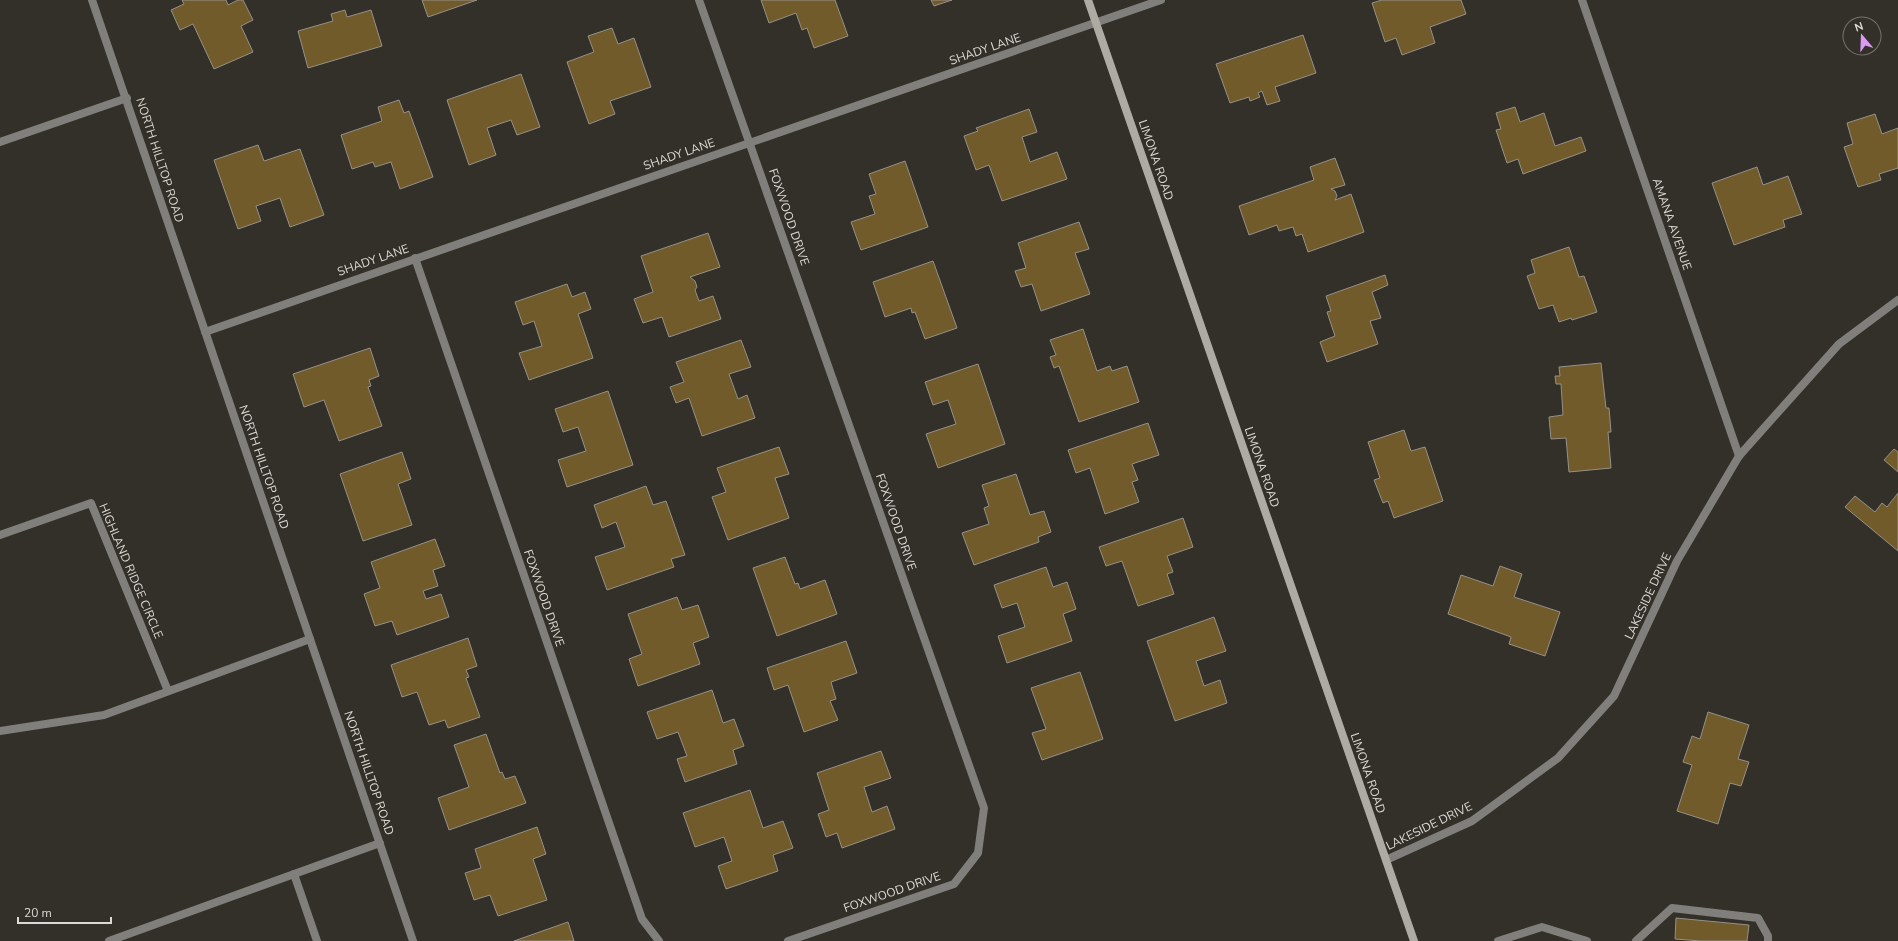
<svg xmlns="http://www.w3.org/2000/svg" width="1898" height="941" font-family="'Nunito Sans',sans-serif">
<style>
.building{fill:#715b2b;stroke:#959189}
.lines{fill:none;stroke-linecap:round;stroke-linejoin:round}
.lane{stroke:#807f7b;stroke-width:8}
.street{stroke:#807f7b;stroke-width:8}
.secondary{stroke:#aeaba5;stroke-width:8}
.labels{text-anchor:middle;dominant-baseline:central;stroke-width:3;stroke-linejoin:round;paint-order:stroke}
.street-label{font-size:12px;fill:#dcdad5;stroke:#333029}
</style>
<rect width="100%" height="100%" fill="#333029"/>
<g class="building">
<polygon points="182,0 226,0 228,5 238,0 243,0 253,20 241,26 253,52 214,69 193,24 180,30 171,10 184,4"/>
<polygon points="422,0 477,0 428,17"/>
<polygon points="761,0 835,0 848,36 814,48 807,28 802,30 796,13 769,23"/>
<polygon points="931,0 952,0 934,6"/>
<polygon points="1382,0 1461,0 1466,14 1430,27 1435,43 1402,55 1396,38 1385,42 1372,3"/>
<polygon points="345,10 347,17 371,10 382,46 308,68 298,31 333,21 331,14"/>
<polygon points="612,28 618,44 634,38 651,87 610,101 615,114 589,124 567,62 594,52 588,36"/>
<polygon points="1303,35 1316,73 1275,87 1280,101 1267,105 1262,91 1258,93 1260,97 1250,101 1249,97 1230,103 1216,64"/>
<polygon points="521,74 540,127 517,135 511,120 487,128 496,155 469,165 447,100"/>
<polygon points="399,100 404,113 409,111 433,177 400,189 391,162 375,167 373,162 352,169 341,135 382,121 378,107"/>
<polygon points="1515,107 1520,122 1544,113 1555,146 1581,137 1586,151 1523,174 1518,159 1507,163 1496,130 1501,129 1496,113"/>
<polygon points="1029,109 1037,132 1022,137 1030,162 1057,152 1067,179 1002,201 989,165 976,170 964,136 978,131 976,128"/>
<polygon points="1875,114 1882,134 1898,128 1898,168 1879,174 1881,180 1858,187 1844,147 1853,144 1847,123"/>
<polygon points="258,145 264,161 300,149 324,215 290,227 280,198 256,206 261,221 238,229 214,160"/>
<polygon points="1335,158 1345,185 1331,189 1335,191 1337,196 1335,200 1351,194 1364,232 1308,252 1302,234 1296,236 1293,227 1279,231 1277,225 1249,235 1239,206 1314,180 1310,167"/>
<polygon points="905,161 928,227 861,250 851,222 875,214 869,196 876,194 869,174"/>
<polygon points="1757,167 1763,185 1788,176 1802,214 1783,220 1785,227 1734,245 1712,183"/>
<polygon points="1079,222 1089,249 1075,253 1090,294 1041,311 1032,284 1021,287 1015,271 1026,268 1018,243"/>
<polygon points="708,233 720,267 690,277 695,281 697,287 695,290 699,301 713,296 721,319 669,337 662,317 643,323 634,299 653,292 641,256"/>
<polygon points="1569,247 1579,277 1584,276 1597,312 1572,320 1571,318 1559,322 1553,305 1539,309 1527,276 1535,273 1531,260"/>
<polygon points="933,261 957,328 925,339 915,312 912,313 911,308 885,317 873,282"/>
<polygon points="1385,275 1388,285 1372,292 1381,318 1370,321 1378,344 1327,362 1320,342 1335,336 1327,312 1331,311 1326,296"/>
<polygon points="567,284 572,297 585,292 591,309 578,314 593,358 529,380 519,353 542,346 534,321 523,325 515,302"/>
<polygon points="1083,329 1097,371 1110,366 1112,371 1127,366 1139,402 1079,422 1059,366 1054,368 1050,357 1056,355 1050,340"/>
<polygon points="741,340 751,367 729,374 738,399 747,395 755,418 702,436 689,398 676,403 670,387 684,382 676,362"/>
<polygon points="370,348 379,376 369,380 371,386 368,387 382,426 339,441 324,400 304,407 293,374"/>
<polygon points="1601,363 1606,408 1609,408 1611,432 1608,432 1611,468 1569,472 1566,438 1551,439 1549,417 1563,415 1561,384 1556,384 1555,376 1560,376 1559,367"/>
<polygon points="978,364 1005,444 938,468 926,434 956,424 948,400 933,405 925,382"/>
<polygon points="608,391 633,465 567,487 558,460 586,451 578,427 563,432 555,409"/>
<polygon points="1148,423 1159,455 1132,464 1138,480 1132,482 1139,502 1105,514 1090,468 1076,473 1068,450"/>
<polygon points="1404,430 1411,451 1425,447 1443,501 1394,518 1388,501 1383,503 1374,480 1380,478 1368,442"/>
<polygon points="779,447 789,474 775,478 789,518 728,540 712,497 726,492 717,468"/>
<polygon points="1894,449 1898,452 1898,472 1884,460"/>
<polygon points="402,452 411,479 398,484 412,525 363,541 340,474"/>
<polygon points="1016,474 1030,515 1044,511 1051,532 1038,537 1039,542 974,565 962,533 989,524 984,508 989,506 982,485"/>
<polygon points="646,486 653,505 666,501 685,555 671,559 674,567 607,590 595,557 625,547 616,522 602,528 594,505"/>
<polygon points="1898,493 1898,551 1845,507 1855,496 1875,512 1882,503 1887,507"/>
<polygon points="1183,518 1193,547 1167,556 1173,572 1167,574 1174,594 1138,606 1122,561 1106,566 1099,547"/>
<polygon points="435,539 445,566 433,570 438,586 423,591 426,599 441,594 449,617 397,635 392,621 375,626 364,594 380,588 371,562"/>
<polygon points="785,557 795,584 798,583 800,589 825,580 837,614 777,636 753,568"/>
<polygon points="1500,566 1522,574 1514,597 1560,612 1545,656 1509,644 1511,637 1448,614 1461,575 1493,586"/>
<polygon points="1046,567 1053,587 1067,582 1076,609 1063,614 1072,641 1007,663 998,636 1025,627 1017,603 1002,608 994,585"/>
<polygon points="677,597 682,610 698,605 709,637 693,643 700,664 638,686 629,659 642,654 628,614"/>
<polygon points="1214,617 1226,651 1196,661 1204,686 1220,680 1227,703 1175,721 1147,641"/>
<polygon points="468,638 477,666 466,670 469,677 466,678 480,717 448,728 445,720 429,725 417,692 402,697 391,665"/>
<polygon points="846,641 857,673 831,682 836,699 830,701 838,720 804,732 788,685 774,690 767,668"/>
<polygon points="1080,672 1103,739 1042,760 1032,733 1046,729 1031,688"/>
<polygon points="712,690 723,723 734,719 744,746 733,750 737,764 685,782 677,759 687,756 678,732 657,739 647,712"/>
<polygon points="1708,712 1749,725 1738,759 1749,762 1741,786 1730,783 1718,824 1677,811 1692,765 1683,762 1692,736 1700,739"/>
<polygon points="486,734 500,773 502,772 505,779 515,776 526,803 449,830 438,798 469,787 454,745"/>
<polygon points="881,751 891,778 864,787 872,812 887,806 895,829 842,848 837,833 826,837 818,814 829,810 817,773"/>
<polygon points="750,790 763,828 783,821 793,848 773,855 778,871 726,889 718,866 732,861 724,837 695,847 683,813"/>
<polygon points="537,827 546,854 533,859 547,900 498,916 490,895 474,900 465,873 481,868 475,849"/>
<polygon points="1676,918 1749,925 1747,941 1701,941 1675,939"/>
<polygon points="568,922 574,941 514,941"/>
</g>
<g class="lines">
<g class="lane">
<polyline points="294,874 317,941"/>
<polyline points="109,941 380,843"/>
<polyline points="1498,941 1542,927 1587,941"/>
<polyline points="1636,941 1672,908 1758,918 1768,936 1768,941"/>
</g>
<g class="street">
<polyline points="92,0 413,941"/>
<polyline points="699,0 984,808 978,853 954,884 788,941"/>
<polyline points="1582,0 1739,456"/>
<polyline points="0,142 127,98"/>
<polyline points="415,258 642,919 659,941"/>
<polyline points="205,332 1161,0"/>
<polyline points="0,535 91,503 168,691"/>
<polyline points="0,731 104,715 310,639"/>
<polyline points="1386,860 1472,821 1558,758 1614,696 1677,561 1739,456 1839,344 1898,300"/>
</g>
<polyline class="secondary" points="1088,0 1414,941"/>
</g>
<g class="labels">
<g class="street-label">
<text transform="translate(985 49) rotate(-19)">SHADY LANE</text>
<text transform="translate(679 154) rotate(-19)">SHADY LANE</text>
<text transform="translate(160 160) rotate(72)">NORTH HILLTOP ROAD</text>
<text transform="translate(1156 160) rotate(71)">LIMONA ROAD</text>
<text transform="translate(789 217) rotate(71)">FOXWOOD DRIVE</text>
<text transform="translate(1672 224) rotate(71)">AMANA AVENUE</text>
<text transform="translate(373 260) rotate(-19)">SHADY LANE</text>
<text transform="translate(264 467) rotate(71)">NORTH HILLTOP ROAD</text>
<text transform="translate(1262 467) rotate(71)">LIMONA ROAD</text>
<text transform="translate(896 522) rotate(71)">FOXWOOD DRIVE</text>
<text transform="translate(131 571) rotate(67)">HIGHLAND RIDGE CIRCLE</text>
<text transform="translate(1648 596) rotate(-65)">LAKESIDE DRIVE</text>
<text transform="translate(544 598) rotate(71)">FOXWOOD DRIVE</text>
<text transform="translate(369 773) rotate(71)">NORTH HILLTOP ROAD</text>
<text transform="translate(1368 773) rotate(71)">LIMONA ROAD</text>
<text transform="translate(1429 826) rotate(-26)">LAKESIDE DRIVE</text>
<text transform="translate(892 892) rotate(-19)">FOXWOOD DRIVE</text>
</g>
</g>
<g transform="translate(1862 36) rotate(341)"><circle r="19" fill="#333029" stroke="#77746e"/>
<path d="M0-3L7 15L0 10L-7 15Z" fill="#da9af6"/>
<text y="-6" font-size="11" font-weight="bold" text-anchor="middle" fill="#dcdad5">N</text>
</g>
<path d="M18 917v6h93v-6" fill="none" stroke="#dcdad5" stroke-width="2"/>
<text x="24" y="917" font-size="12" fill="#dcdad5" stroke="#333029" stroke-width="3" paint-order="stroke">20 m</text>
</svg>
